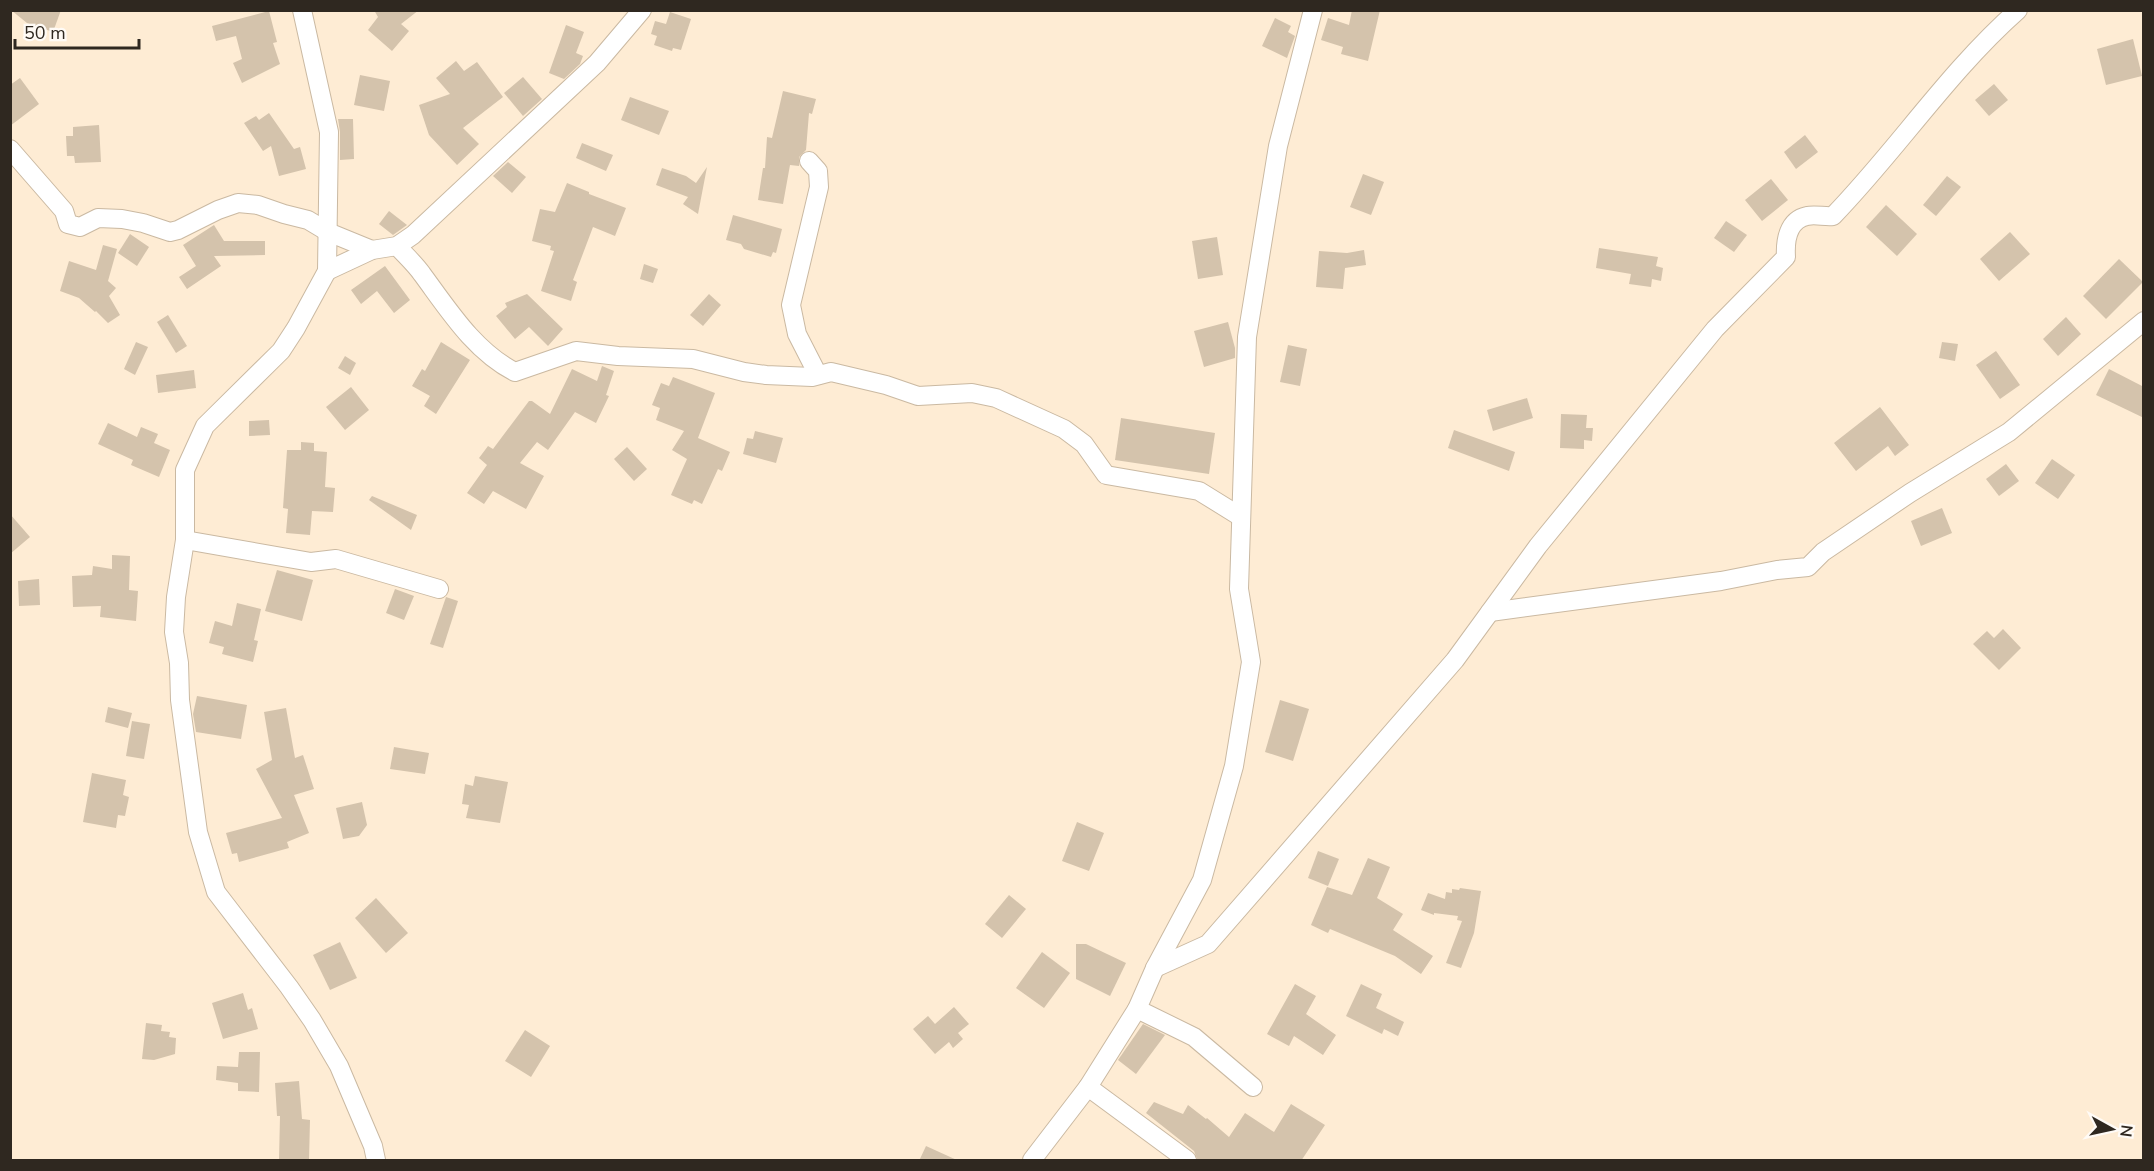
<svg xmlns="http://www.w3.org/2000/svg" width="2154" height="1171" font-family="'Nunito Sans',sans-serif">
<style>
.building{fill:#d4c3ac}
.lines{fill:none;stroke-linecap:round;stroke-linejoin:round}
.minor-casing{stroke:#cab9a2;stroke-width:20}
.minor{stroke:#fff;stroke-width:18}
</style>
<rect width="100%" height="100%" fill="#feecd4"/>
<g class="building">
<polygon points="11,10 61,10 53,32 27,23"/>
<polygon points="374,10 419,10 401,24 409,31 392,51 368,30 378,17"/>
<polygon points="1352,10 1380,10 1368,61 1341,54 1343,47 1321,40 1328,18 1349,25"/>
<polygon points="269,11 277,42 273,43 280,64 242,83 233,63 242,59 236,36 216,41 212,26"/>
<polygon points="670,12 691,19 681,50 673,48 672,51 654,45 657,36 651,34 655,21 666,24"/>
<polygon points="1275,18 1291,26 1288,32 1295,36 1287,58 1262,46"/>
<polygon points="566,25 584,32 576,53 583,56 580,64 564,79 549,73"/>
<polygon points="2133,39 2142,76 2106,85 2097,49"/>
<polygon points="456,61 464,71 477,62 503,97 463,128 479,144 457,165 429,135 419,105 450,94 436,78"/>
<polygon points="360,75 390,81 384,111 354,105"/>
<polygon points="523,77 542,99 523,116 504,93"/>
<polygon points="20,78 39,104 10,126 10,85"/>
<polygon points="1994,84 2008,100 1989,116 1975,100"/>
<polygon points="783,91 816,99 812,114 809,113 806,150 799,157 799,166 790,165 783,204 758,200 763,168 765,168 767,137 772,138"/>
<polygon points="630,97 669,111 659,135 621,120"/>
<polygon points="269,113 294,149 300,147 306,169 279,176 271,146 263,151 244,123 256,116 259,120"/>
<polygon points="338,119 353,119 354,159 340,160 340,132"/>
<polygon points="99,125 101,162 75,163 74,156 67,156 66,136 73,136 73,127"/>
<polygon points="1805,135 1818,152 1796,169 1784,152"/>
<polygon points="582,143 613,155 606,171 576,158"/>
<polygon points="508,162 526,177 512,193 493,176"/>
<polygon points="707,167 698,214 683,204 688,197 656,185 662,168 686,176 696,183"/>
<polygon points="1363,174 1384,182 1371,215 1350,207"/>
<polygon points="1947,176 1961,187 1936,216 1923,205"/>
<polygon points="1771,179 1788,200 1762,221 1745,200"/>
<polygon points="567,183 589,192 589,194 626,208 615,236 593,227 573,280 577,282 571,301 541,291 554,251 550,250 551,246 532,241 540,209 555,212"/>
<polygon points="1886,205 1917,234 1897,256 1866,227"/>
<polygon points="389,211 407,225 393,235 379,224"/>
<polygon points="733,215 782,229 776,253 773,252 771,257 744,249 741,244 726,240"/>
<polygon points="1726,221 1747,235 1734,252 1714,238"/>
<polygon points="214,225 224,241 265,241 265,255 214,256 221,266 187,289 179,277 196,266 183,245"/>
<polygon points="2010,232 2030,254 1999,281 1980,259"/>
<polygon points="130,234 149,247 137,266 118,253"/>
<polygon points="1217,237 1223,275 1198,279 1192,241"/>
<polygon points="103,245 117,249 108,281 116,288 109,296 120,315 108,323 96,311 95,312 79,298 60,291 69,261 96,270"/>
<polygon points="1599,248 1658,257 1656,266 1663,268 1661,281 1652,279 1651,287 1629,284 1631,274 1596,268"/>
<polygon points="1364,250 1366,265 1345,268 1343,289 1316,287 1319,251 1347,253"/>
<polygon points="2119,259 2143,282 2106,319 2083,296"/>
<polygon points="644,264 658,269 653,283 640,279"/>
<polygon points="385,266 410,300 394,313 377,291 361,304 351,290"/>
<polygon points="527,294 563,329 548,346 529,327 515,339 496,316 507,307 505,303"/>
<polygon points="709,294 721,305 703,326 690,315"/>
<polygon points="168,315 187,346 176,353 157,322"/>
<polygon points="2066,317 2081,334 2058,356 2043,339"/>
<polygon points="1228,322 1235,348 1235,358 1204,367 1194,331"/>
<polygon points="136,342 148,347 135,375 124,369"/>
<polygon points="441,342 470,360 436,414 424,406 430,396 412,386 422,369 425,371"/>
<polygon points="1942,342 1958,344 1955,361 1939,358"/>
<polygon points="1288,345 1307,349 1300,386 1280,382"/>
<polygon points="1996,351 2020,385 2000,399 1976,365"/>
<polygon points="345,356 356,363 350,375 338,368"/>
<polygon points="602,366 614,371 606,395 609,396 596,423 575,412 548,450 537,442 520,463 544,476 526,509 493,491 484,504 467,493 487,465 479,458 488,446 493,449 529,401 532,401 550,414 572,369 597,381"/>
<polygon points="2109,369 2144,387 2144,418 2096,395"/>
<polygon points="194,370 196,388 158,393 156,375"/>
<polygon points="673,377 715,393 698,438 730,452 722,471 718,469 702,504 694,500 692,504 671,495 687,459 672,450 684,431 656,420 660,408 652,405 661,383 669,386"/>
<polygon points="351,387 369,410 345,430 326,407"/>
<polygon points="1527,398 1533,418 1493,431 1487,410"/>
<polygon points="1880,407 1909,445 1895,456 1888,446 1856,471 1834,443"/>
<polygon points="1561,414 1587,415 1586,428 1593,428 1592,441 1584,440 1584,449 1560,448"/>
<polygon points="1121,418 1215,433 1209,474 1115,460"/>
<polygon points="269,420 270,435 249,436 249,421"/>
<polygon points="108,423 137,437 141,427 158,434 154,443 170,450 159,477 131,465 133,460 98,444"/>
<polygon points="1454,430 1515,452 1509,471 1448,448"/>
<polygon points="755,431 783,438 776,463 743,454 747,438 753,439"/>
<polygon points="301,442 314,443 314,451 327,452 325,487 335,488 333,512 312,511 310,535 286,533 288,509 283,508 287,450 301,450"/>
<polygon points="627,447 647,469 634,481 614,459"/>
<polygon points="2052,459 2075,475 2058,499 2035,483"/>
<polygon points="2006,464 2019,481 1999,496 1986,479"/>
<polygon points="372,496 417,515 411,530 369,500"/>
<polygon points="1942,508 1952,533 1921,546 1911,521"/>
<polygon points="10,514 30,537 10,554"/>
<polygon points="112,555 130,556 129,590 138,591 136,621 100,617 101,606 73,607 72,576 92,575 93,566 112,569"/>
<polygon points="277,570 313,580 302,621 265,611"/>
<polygon points="39,579 40,605 19,606 18,581"/>
<polygon points="395,589 414,596 404,620 386,613"/>
<polygon points="446,597 458,601 443,648 430,644"/>
<polygon points="237,603 261,609 254,640 258,641 253,662 222,654 224,647 209,643 215,621 232,626"/>
<polygon points="2003,629 2021,648 1999,670 1973,644 1987,631 1994,638"/>
<polygon points="197,696 247,705 241,739 196,732 193,714"/>
<polygon points="1280,700 1309,709 1293,761 1265,752"/>
<polygon points="108,707 132,713 128,728 105,722"/>
<polygon points="286,708 295,758 303,755 314,789 294,795 309,833 287,842 289,848 239,862 237,853 232,854 226,833 282,818 256,769 272,760 264,712"/>
<polygon points="132,721 150,724 144,759 126,756"/>
<polygon points="394,747 429,753 425,774 390,769"/>
<polygon points="92,773 126,780 123,795 129,797 125,816 118,815 116,828 83,822"/>
<polygon points="475,776 508,782 500,823 466,818 469,805 462,804 465,784 473,786"/>
<polygon points="362,802 367,825 359,836 343,839 336,808"/>
<polygon points="1077,822 1104,833 1089,871 1062,861"/>
<polygon points="1318,851 1339,859 1328,886 1308,878"/>
<polygon points="1368,858 1390,867 1377,898 1403,914 1393,930 1433,956 1421,974 1395,956 1330,929 1328,933 1311,925 1327,887 1352,895"/>
<polygon points="1460,888 1481,891 1474,933 1461,968 1446,963 1462,921 1457,920 1458,916 1434,913 1434,915 1421,910 1428,893 1445,899 1446,892 1452,893 1452,889 1459,890"/>
<polygon points="1009,895 1026,909 1002,938 985,924"/>
<polygon points="376,898 408,933 386,953 355,918"/>
<polygon points="340,942 357,978 330,990 313,955"/>
<polygon points="1076,944 1086,944 1126,963 1110,996 1076,979"/>
<polygon points="1042,952 1070,973 1044,1008 1016,988"/>
<polygon points="1295,984 1316,996 1306,1014 1336,1035 1323,1055 1294,1036 1289,1046 1267,1034"/>
<polygon points="1361,984 1382,994 1376,1008 1404,1022 1398,1036 1384,1029 1382,1034 1346,1016"/>
<polygon points="243,993 248,1010 252,1008 258,1029 223,1039 212,1003"/>
<polygon points="954,1007 969,1024 958,1033 963,1039 953,1048 949,1042 935,1054 913,1029 928,1016 935,1024"/>
<polygon points="146,1023 162,1025 161,1031 170,1032 169,1037 176,1038 175,1054 154,1060 142,1059"/>
<polygon points="1143,1024 1165,1035 1136,1074 1118,1060"/>
<polygon points="525,1030 550,1046 531,1077 505,1061"/>
<polygon points="239,1052 260,1052 259,1092 238,1091 238,1083 216,1080 217,1066 238,1067"/>
<polygon points="299,1081 302,1119 310,1120 309,1161 279,1160 280,1116 277,1116 275,1083"/>
<polygon points="1154,1102 1183,1114 1188,1105 1206,1119 1207,1118 1229,1137 1245,1113 1274,1132 1291,1104 1325,1125 1301,1161 1198,1161 1194,1151 1146,1113"/>
<polygon points="926,1146 959,1161 919,1161"/>
</g>
<g class="lines">
<defs>
<g id="minor">
<polyline points="302,10 329,132 327,271 296,328 281,351 205,426 185,470 185,540 176,597 174,632 179,663 180,700 198,832 216,892 289,987 312,1020 339,1066 373,1146 376,1160"/>
<polyline points="10,149 64,211 68,224 80,227 98,218 122,219 143,223 170,232 178,230 218,210 238,203 258,205 284,214 308,220 328,232 372,250"/>
<polyline points="809,161 818,171 819,187 791,305 797,334 818,375"/>
<path d="M397,246C405,255 415,264 422,274C448,309 474,351 515,372L576,351L618,356L693,359L744,372L766,375L812,377L831,372L886,385L918,396L972,393L996,398L1064,429L1084,444L1106,475L1199,491L1241,517"/>
<polyline points="327,271 372,250 397,246 413,235 597,63 642,10"/>
<polyline points="185,540 311,562 336,559 439,589"/>
<polyline points="1490,612 1721,581 1777,570 1808,567 1823,552 1910,493 2009,432 2144,321"/>
<path d="M1155,968L1208,944L1455,660L1538,546L1715,329L1786,257C1785,241 1788,220 1807,216C1815,214 1825,217 1833,216C1897,150 1948,72 2018,10"/>
<polyline points="1137,1009 1194,1037 1253,1087"/>
<polyline points="1088,1087 1187,1160"/>
<polyline points="1032,1160 1088,1087 1137,1009 1155,968 1202,880 1234,766 1251,662 1239,589 1247,337 1278,146 1313,10"/>
</g>
</defs>
<use href="#minor" class="minor-casing"/>
<use href="#minor" class="minor"/>
</g>
<rect width="2154" height="1171" fill="none" stroke="#2f2820" stroke-width="24"/>
<g transform="translate(2112 1129) rotate(98)" stroke="#fffbf6" stroke-width="4.5" paint-order="stroke">
<path d="M0-4.5L10 22L0 15L-10 22Z" fill="#2f2820"/>
<text y="-9" font-size="16" font-weight="bold" text-anchor="middle" fill="#2f2820">N</text>
</g>
<path d="M15 39v9h124v-9" fill="none" stroke="#2f2820" stroke-width="3"/>
<text x="24" y="39" font-size="18" fill="#2f2820" stroke="#fffbf6" stroke-width="4.5" paint-order="stroke">50 m</text>
</svg>
